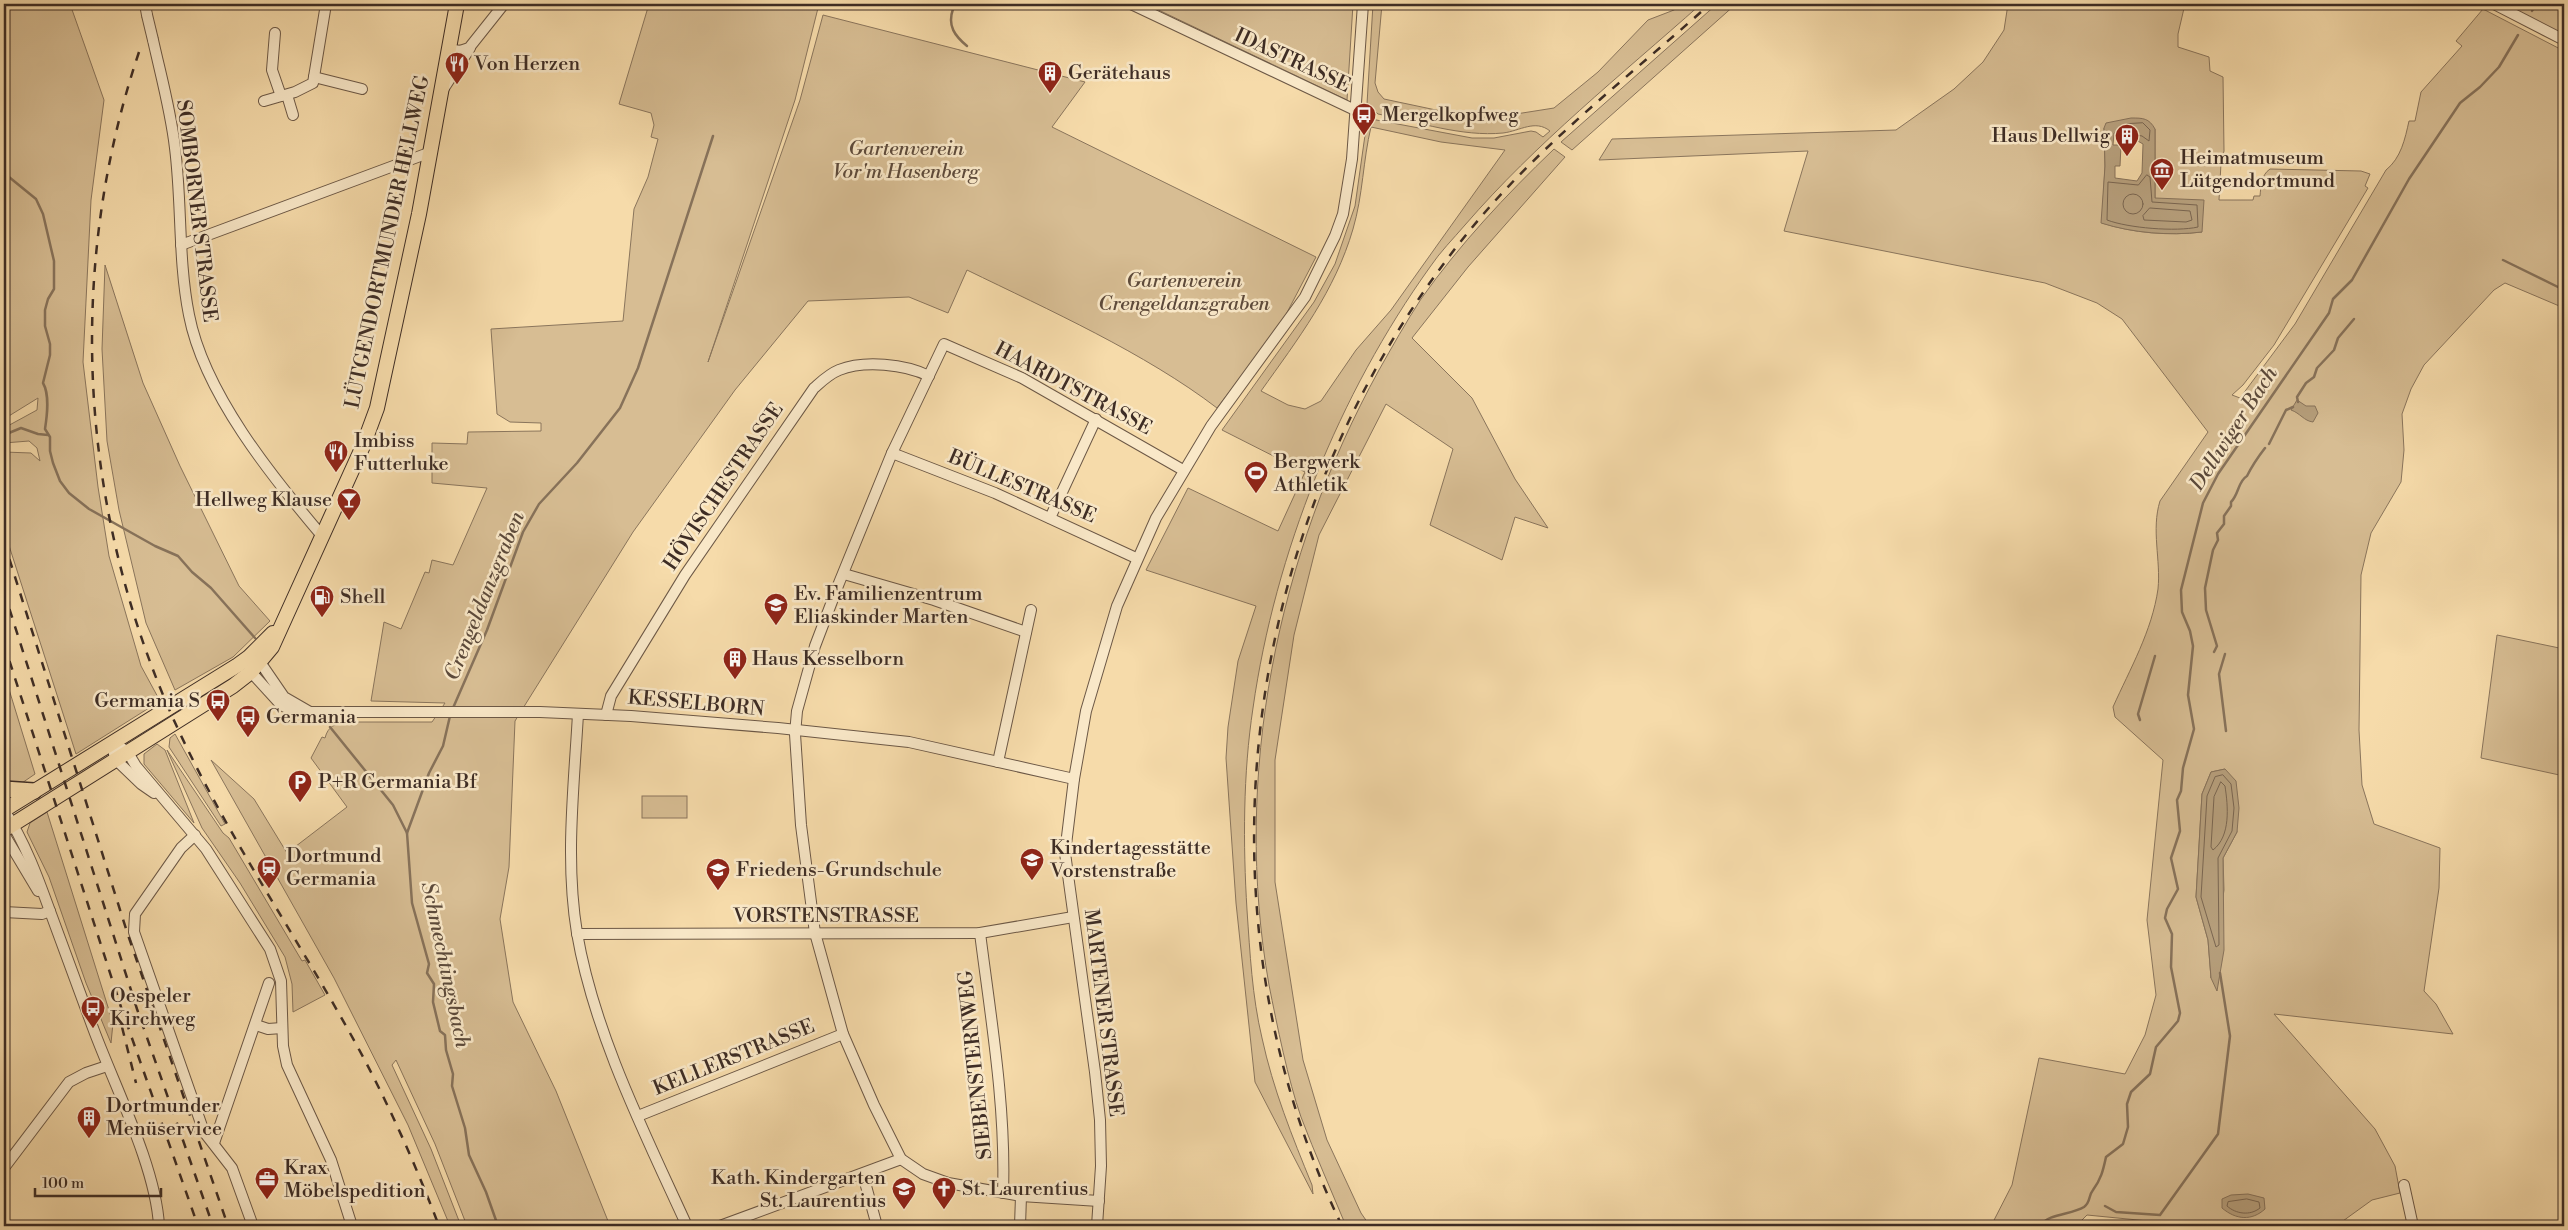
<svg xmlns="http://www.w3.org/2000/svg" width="2568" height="1230" font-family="'Libre Bodoni',serif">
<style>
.green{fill:#d7bd93;stroke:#8a755c;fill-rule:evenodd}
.water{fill:#b7a07d;stroke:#87725a;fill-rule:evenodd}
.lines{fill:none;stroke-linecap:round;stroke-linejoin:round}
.shore{stroke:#7a6651;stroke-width:1}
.stream{stroke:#87725a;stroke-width:2.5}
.minor-casing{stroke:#6c5846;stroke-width:12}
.major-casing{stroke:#3e2d25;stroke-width:16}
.highway-casing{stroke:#3e2d25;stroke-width:18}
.minor{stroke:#f9e8c8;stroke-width:10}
.major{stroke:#f6dbaa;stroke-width:14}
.highway{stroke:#f6dbaa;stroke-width:15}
.rail{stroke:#3e2d25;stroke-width:2.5;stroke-dasharray:9 9;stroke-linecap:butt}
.minor-bridge-casing{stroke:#6c5846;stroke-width:12;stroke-linecap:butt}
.minor-bridge{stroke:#f9e8c8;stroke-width:10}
.labels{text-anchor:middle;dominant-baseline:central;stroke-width:5;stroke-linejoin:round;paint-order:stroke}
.street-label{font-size:20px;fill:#3e2d25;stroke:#f9e8c8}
.poi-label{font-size:20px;fill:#3e2d25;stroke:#f9e8c8;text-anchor:start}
.park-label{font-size:20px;font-style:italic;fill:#5d4a3b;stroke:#f9e8c8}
.water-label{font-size:21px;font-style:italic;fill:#5c4a3b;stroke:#f9e8c8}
</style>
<rect width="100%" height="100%" fill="#f6dbaa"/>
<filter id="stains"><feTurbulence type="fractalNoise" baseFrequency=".004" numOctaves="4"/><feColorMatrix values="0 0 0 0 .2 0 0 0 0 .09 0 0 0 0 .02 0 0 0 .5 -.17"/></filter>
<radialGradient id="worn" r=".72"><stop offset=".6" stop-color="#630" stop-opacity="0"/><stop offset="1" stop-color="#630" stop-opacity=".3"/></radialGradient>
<g class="green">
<polygon points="4,4 70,4 104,100 91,200 83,362 98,487 109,556 141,666 160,701 76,754 4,530 4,452 31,453 40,461 37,448 29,441 4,443 4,428 37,410 38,398 4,419"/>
<path d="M649,4H819L795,100L708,362L800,100L823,15L1085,82L1052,127L1316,257L1281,324L1217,408C1145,353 1049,310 967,270L948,313L909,297L808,301L735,390L633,532L515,721L509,867L500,919L513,1002L556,1091L610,1226H467L435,1144L396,1060L392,1065L431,1149L461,1226H450L408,1125L334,978L211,760L254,799L287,853L347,807L311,758L322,737L325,738C328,726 335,724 346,722H432L445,703L371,701L384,622L401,629L425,572L429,573L432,560L453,565L487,488L432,483V443L467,444L468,432L541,431V423L510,422L497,414L491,329L623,321L634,209L648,177L658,139L651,137L654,125L651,113L619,104Z"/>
<polygon points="1146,4 1353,4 1347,100"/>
<path d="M1373,4H1382L1375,83L1378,92L1384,99L1469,117H1497L1554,108L1598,72L1648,20L1674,10L1682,4H1701C1620,76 1536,143 1465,225C1453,239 1440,252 1430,267C1339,394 1275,553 1253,708C1243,774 1243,844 1247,910C1250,953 1252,996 1262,1038C1273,1089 1292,1136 1312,1185L1313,1194L1255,1082L1236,903L1226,758L1228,727L1238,661L1256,606L1146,570L1188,488L1278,531L1305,472L1222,430L1314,302L1335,264L1355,206L1367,121L1371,119L1472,138H1494L1531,131L1536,132L1543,137L1550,131C1535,119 1520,131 1503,133C1462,137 1418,122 1378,114L1367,104ZM1371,127L1441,142L1505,150L1391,310L1356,350L1321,401L1305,409L1288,405L1261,391C1298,339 1335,291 1353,229C1363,195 1363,160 1371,127Z"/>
<polygon points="1717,4 1736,4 1572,150 1561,142"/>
<path d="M2008,4H2185L2178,34V47L2209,57L2210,71L2223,77L2224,151L2221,163L2219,200H2253L2254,196H2260C2261,186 2261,175 2270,169L2361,171L2370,174L2365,186L2368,188L2274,345L2243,385L2232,395L2240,398L2295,324L2386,170C2401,158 2405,139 2409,121H2415L2421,92L2462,46L2456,41L2483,9L2564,51V308L2505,283L2494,290L2424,365L2411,389L2402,414L2404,450L2401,482L2371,533L2361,575L2359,730L2362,785L2374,824L2440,848L2439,888L2424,991L2436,1004L2453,1034L2274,1014L2375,1129L2395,1166L2400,1193L2372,1200L2336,1226H2199L2087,1215L2076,1226H1991L2012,1185L2039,1058L2125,1074L2145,1035L2156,995L2147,920L2163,760L2115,717L2113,707C2130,669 2152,631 2158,589C2161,560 2151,530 2160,501L2208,432L2122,319L2097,303L2045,283L1784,231L1808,151L1599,160L1612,139L1896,130L1954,89L1983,62L2004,30ZM2104,128L2155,129V199L2202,232C2169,236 2133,233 2102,223L2105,166ZM2225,769L2237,832L2223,858L2224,890L2211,978L2208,940L2196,897L2202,794L2211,772Z"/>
<polygon points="2504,4 2564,4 2564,35"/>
<path d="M1554,149L1565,157L1468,267L1412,338L1472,398L1515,479L1548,528L1515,517L1502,560L1430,525L1453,449L1386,404L1319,535L1294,635L1275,760V882L1303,1060L1327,1140L1361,1213L1370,1226H1346C1331,1190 1315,1154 1301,1117C1288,1080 1277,1025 1269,985C1232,776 1277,555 1379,370C1392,347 1406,322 1421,299C1460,244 1505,196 1554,149Z"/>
<polygon points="105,265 143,383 180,466 239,586 270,621 233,657 175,690 146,623 119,510 107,441 102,349"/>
<polygon points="2497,635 2564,649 2564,776 2481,758"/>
<polygon points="4,673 35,774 19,785 4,781"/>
<polygon points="175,734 225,824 221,826 169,747 170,738"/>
<polygon points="157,744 165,750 194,823 144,764 144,754"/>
<polygon points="167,750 223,833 229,838 302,961 305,960 325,995 293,1012 292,984 285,957 240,883 202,828"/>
<rect x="642" y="796" width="45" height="22"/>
<polygon points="47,812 113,1023 111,1043 86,983 49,877 27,832 30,823"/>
</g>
<g class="water">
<path d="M2131,118C2143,118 2149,118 2155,129V198L2204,200L2202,232C2169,236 2133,233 2101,223L2105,166L2104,128L2106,123ZM2114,133H2125V140H2136L2143,144L2142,173L2137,181L2115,178V166H2120L2121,145H2113Z"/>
<path d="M2297,400L2306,406H2315L2318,413L2313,422C2304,421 2300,413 2291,410Z"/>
<polygon points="2225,769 2236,781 2239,808 2237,832 2223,858 2224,950 2217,991 2211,978 2208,940 2196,897 2202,794 2211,772"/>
<path d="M2248,1194L2264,1198L2265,1209C2252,1221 2236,1220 2222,1208V1199L2231,1195Z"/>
</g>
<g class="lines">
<g class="shore">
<polygon points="2143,123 2150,130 2149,141 2142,136 2131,134 2125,127 2127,124"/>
<path d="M2147,175L2150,177L2152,202L2197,205L2198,227C2176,232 2128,228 2107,220L2108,182L2138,185Z"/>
<circle cx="2133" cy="204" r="10"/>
<polygon points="2150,208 2190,211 2192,220 2186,222 2144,220 2143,216"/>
<polygon points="2223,775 2231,784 2234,808 2232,831 2218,858 2219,945 2216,947 2201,897 2207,796 2215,777"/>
<path d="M2221,782L2225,786C2228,806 2231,836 2213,850L2211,847L2214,797Z"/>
<path d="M2247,1199L2259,1202L2260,1208C2250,1216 2236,1214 2227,1206L2228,1202Z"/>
</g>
<g class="stream">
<path d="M953,9C947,26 955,36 967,46"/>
<polyline points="2532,11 2536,4"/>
<path d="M4,161L9,177L36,199L43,214L54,261V289L48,299L45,310V326L50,344V355L43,383C50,395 47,416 45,429L50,437V451L53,463L60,481L69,493L89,509L155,546L178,556L192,572L211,588L255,638"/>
<polyline points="2503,260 2564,290"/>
<polyline points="2298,402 2297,397 2306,383 2314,377 2317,368 2334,350 2338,338 2354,319"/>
<polyline points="4,435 21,428 38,434 48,435"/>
<polyline points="2269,444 2286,410 2293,407"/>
<path d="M2214,652L2217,646L2206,610L2205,588L2213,550L2218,540L2217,533L2224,524V516L2231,506V502C2239,494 2238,481 2247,476C2252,466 2258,457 2265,448"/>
<polyline points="2225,654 2219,674 2226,731"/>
<polyline points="453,708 487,630 523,532 539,504 577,463 620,408 638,368 713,136"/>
<polyline points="2140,720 2138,714 2155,656"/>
<polyline points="330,727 393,805 407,833 412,903 429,964 427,973 434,984 433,1002 440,1031 445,1035 446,1050 453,1074 452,1086 465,1128 469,1155 486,1192 498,1226"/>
<polyline points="407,833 429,773 443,746 450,716"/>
<polyline points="2105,1206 2116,1212 2160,1215 2218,1134 2230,1036 2220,973"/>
<path d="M2040,1226C2049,1213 2071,1215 2084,1207C2091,1202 2088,1196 2093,1190C2101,1179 2103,1171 2106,1157L2123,1144L2128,1127L2127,1104L2131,1092L2150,1074L2156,1047L2178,1021L2180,1013L2171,967L2172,934L2165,918L2167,909L2178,889L2171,858L2180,831L2177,800L2181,791L2183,768L2194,729L2188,695L2193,646L2190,631L2182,612L2181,590L2203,503L2218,474L2329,313L2333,299L2352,280L2409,179L2460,103L2480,87L2499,67L2518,35"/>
</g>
<defs>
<g id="minor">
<polyline points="145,4 147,15"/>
<polyline points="1131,4 1357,111"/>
<polyline points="2494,4 2564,40"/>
<polyline points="275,33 272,70 281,96"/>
<path d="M153,40C161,76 171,112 175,148C182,203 178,260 189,315C204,393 272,477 323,537"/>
<polyline points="448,49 460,51 469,48 504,4"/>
<polyline points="314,77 362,89"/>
<polyline points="444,88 470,48"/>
<polyline points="287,95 293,115"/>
<polyline points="264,101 295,92 313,83 326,4"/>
<polyline points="181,245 431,152"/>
<polyline points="892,453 995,493 1136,558"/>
<polyline points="1050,518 1096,419"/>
<polyline points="844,574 934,600 1026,632"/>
<polyline points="310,712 284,697 260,662 249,657 251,672 281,705 295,712 540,712 631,716 778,728 909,742 1074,779"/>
<path d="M578,714C574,786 565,861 577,933C594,1033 645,1134 687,1226"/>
<path d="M606,715L611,696L685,575L814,388C822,381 829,374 839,370C864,360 905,364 929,376"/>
<polyline points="112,743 127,751 136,766 206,849 270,949 281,981 283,1046 287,1065 331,1160 352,1226"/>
<polyline points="112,743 115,759 141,784 154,793"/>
<polyline points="998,762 1031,610"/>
<path d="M4,810C25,842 38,878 51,914C65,952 79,990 93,1028C114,1085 156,1167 159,1226"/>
<polyline points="4,834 38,891"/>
<polyline points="195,835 181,848 135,914 134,932 204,1132 232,1168 253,1226"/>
<polyline points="4,912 42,914 50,911"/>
<path d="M980,933C991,1020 1006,1106 1003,1193"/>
<polyline points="577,934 980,933 1073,917"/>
<polyline points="256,1025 268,1029 282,1028"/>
<polyline points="638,1116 843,1034"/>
<polyline points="214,1143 269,983"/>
<polyline points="4,1168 69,1082 86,1073 107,1066"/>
<polyline points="863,1175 877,1226"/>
<polyline points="2404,1185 2413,1226"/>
<polyline points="1099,1201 1021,1196 948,1183 923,1174 901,1159 874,1105 843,1034 815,933 801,825 795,734 797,711 815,646 839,583 892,453 944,344 1022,378 1183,470"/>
<polyline points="720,1226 901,1159"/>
<polyline points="1020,1226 1021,1196"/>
<polyline points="1097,1226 1101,1166 1100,1120 1095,1072 1065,853 1074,779 1086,711 1117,606 1156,518 1211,426 1305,297 1335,236 1343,214 1352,159 1363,4"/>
</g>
<g id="major">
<polyline points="4,810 238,665 249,657 273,633"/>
<polyline points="4,830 233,686 251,672 272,647 363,446 377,408 419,214 457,4"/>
</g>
<g id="highway">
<polyline points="4,789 34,791"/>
<polyline points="4,809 4,810"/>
</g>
</defs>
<use href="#minor" class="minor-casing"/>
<use href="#major" class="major-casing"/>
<use href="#highway" class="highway-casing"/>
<use href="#minor" class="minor"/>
<use href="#major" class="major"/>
<use href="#highway" class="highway"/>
<g class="rail">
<path d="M139,52C62,281 81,530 186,746C233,843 293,932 346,1026C382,1089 413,1158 439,1226"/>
<polyline points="4,542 127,932 228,1226"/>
<polyline points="4,592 137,1009 213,1226"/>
<polyline points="4,644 121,1007 198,1226"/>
<polyline points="122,1027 136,1083"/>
<path d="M1342,1226C1183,898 1246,494 1480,218C1548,138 1633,73 1710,4"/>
</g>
<defs>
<polyline id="minor-bridge" points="147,15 153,40"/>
</defs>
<use href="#minor-bridge" class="minor-bridge-casing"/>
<use href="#minor-bridge" class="minor-bridge"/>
</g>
<defs>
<symbol id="restaurant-pin" viewBox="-11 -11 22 30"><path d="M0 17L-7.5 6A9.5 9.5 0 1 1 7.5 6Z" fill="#8f2418" stroke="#f9e8c8"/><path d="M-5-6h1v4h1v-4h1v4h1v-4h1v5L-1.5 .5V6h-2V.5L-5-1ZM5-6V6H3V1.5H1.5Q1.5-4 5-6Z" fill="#fff"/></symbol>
<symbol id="building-pin" viewBox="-11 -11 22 30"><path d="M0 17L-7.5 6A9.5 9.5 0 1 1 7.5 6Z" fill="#8f2418" stroke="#f9e8c8"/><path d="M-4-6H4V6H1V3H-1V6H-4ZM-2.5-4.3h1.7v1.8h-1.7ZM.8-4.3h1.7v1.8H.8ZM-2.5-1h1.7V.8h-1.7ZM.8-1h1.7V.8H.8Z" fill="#fff"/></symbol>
<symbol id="bus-pin" viewBox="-11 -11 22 30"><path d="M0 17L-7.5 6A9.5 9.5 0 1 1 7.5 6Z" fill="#8f2418" stroke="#f9e8c8"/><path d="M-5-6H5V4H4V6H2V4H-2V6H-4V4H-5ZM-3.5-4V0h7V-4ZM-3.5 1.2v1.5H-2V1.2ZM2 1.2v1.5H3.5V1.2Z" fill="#fff"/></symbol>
<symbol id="museum-pin" viewBox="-11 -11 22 30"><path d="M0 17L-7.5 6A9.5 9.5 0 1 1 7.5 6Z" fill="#8f2418" stroke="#f9e8c8"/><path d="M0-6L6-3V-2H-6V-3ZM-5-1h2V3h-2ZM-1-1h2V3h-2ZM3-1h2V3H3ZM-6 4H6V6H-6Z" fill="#fff"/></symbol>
<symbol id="stadium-pin" viewBox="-11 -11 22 30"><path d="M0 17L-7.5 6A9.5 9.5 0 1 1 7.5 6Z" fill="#8f2418" stroke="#f9e8c8"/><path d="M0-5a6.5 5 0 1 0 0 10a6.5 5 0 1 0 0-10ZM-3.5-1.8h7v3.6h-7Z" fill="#fff"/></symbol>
<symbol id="bar-pin" viewBox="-11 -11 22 30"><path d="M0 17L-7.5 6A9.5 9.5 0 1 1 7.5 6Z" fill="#8f2418" stroke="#f9e8c8"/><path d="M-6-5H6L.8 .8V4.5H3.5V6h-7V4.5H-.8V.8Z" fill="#fff"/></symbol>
<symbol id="fuel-pin" viewBox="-11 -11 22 30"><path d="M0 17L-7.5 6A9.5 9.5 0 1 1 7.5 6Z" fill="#8f2418" stroke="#f9e8c8"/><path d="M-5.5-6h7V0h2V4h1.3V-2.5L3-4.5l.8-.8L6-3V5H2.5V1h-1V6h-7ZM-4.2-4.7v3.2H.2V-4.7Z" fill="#fff"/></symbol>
<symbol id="school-pin" viewBox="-11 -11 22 30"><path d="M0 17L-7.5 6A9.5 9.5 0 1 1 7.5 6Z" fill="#8f2418" stroke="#f9e8c8"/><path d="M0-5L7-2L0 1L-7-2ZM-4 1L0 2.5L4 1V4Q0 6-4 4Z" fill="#fff"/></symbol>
<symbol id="parking-pin" viewBox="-11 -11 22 30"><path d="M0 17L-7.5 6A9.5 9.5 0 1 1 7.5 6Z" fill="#8f2418" stroke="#f9e8c8"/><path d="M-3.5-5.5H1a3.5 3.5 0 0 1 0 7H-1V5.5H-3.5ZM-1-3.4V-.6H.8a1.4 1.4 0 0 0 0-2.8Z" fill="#fff"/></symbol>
<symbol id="station-pin" viewBox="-11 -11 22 30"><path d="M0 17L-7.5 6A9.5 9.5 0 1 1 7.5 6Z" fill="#8f2418" stroke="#f9e8c8"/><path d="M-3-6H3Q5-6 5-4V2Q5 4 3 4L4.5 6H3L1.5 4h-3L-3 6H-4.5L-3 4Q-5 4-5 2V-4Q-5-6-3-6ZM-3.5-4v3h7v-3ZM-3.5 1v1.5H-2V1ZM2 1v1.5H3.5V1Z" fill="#fff"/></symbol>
<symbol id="office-pin" viewBox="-11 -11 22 30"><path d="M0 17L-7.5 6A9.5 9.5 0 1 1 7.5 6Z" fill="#8f2418" stroke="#f9e8c8"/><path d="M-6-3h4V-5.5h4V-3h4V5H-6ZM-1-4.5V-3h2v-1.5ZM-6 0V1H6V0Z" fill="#fff"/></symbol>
<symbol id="church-pin" viewBox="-11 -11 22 30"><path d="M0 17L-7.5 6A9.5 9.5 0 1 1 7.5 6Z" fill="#8f2418" stroke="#f9e8c8"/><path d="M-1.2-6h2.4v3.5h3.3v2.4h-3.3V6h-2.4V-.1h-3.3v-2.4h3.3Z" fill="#fff"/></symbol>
</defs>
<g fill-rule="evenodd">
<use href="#restaurant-pin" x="443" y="50" width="28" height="38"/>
<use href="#building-pin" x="1036" y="59" width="28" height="38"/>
<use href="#bus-pin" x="1350" y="101" width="28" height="38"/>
<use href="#building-pin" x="2113" y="122" width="28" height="38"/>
<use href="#museum-pin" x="2148" y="156" width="28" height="38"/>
<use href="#restaurant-pin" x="322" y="438" width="28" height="38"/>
<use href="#stadium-pin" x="1242" y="459" width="28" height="38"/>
<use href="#bar-pin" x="335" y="486" width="28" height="38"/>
<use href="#fuel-pin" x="308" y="583" width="28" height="38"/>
<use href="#school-pin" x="762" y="591" width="28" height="38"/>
<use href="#building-pin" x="721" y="645" width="28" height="38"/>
<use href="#bus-pin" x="204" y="687" width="28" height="38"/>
<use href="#bus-pin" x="234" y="703" width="28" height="38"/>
<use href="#parking-pin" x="286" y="768" width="28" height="38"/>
<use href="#school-pin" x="1018" y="846" width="28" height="38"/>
<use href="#station-pin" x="255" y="854" width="28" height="38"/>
<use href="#school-pin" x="704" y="856" width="28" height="38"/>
<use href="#bus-pin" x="79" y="994" width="28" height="38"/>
<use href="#building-pin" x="75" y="1104" width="28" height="38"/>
<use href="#office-pin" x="253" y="1165" width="28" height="38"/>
<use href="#school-pin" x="890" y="1175" width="28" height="38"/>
<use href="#church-pin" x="930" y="1175" width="28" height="38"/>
</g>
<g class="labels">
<g class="street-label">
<text transform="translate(1292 61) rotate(25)">IDASTRASSE</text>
<text transform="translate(196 211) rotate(83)">SOMBORNER STRASSE</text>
<text transform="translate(388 242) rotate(-78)">LÜTGENDORTMUNDER HELLWEG</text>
<text transform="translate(1073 389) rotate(28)">HAARDTSTRASSE</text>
<text transform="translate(724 487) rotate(-56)">HÖVISCHESTRASSE</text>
<text transform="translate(1022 487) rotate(23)">BÜLLESTRASSE</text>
<text transform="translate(696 704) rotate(5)">KESSELBORN</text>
<text x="826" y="916">VORSTENSTRASSE</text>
<text transform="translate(1103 1013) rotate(83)">MARTENER STRASSE</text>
<text transform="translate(734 1058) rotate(-22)">KELLERSTRASSE</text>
<text transform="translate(976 1065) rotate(-96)">SIEBENSTERNWEG</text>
</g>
<g class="poi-label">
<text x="474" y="64">Von Herzen</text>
<text x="1068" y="73">Gerätehaus</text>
<text x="1382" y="115">Mergelkopfweg</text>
<text x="2110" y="136" text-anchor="end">Haus Dellwig</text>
<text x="2180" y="158">Heimatmuseum<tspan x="2180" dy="23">Lütgendortmund</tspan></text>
<text x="354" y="441">Imbiss<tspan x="354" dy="23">Futterluke</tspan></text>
<text x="1274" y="462">Bergwerk<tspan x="1274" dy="23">Athletik</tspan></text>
<text x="332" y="500" text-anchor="end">Hellweg Klause</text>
<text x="794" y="594">Ev. Familienzentrum<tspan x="794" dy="23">Eliaskinder Marten</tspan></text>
<text x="340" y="597">Shell</text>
<text x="752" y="659">Haus Kesselborn</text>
<text x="200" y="701" text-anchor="end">Germania S</text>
<text x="266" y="717">Germania</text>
<text x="318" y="782">P+R Germania Bf</text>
<text x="1050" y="848">Kindertagesstätte<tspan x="1050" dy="23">Vorstenstraße</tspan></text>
<text x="286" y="856">Dortmund<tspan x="286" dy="23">Germania</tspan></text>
<text x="736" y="870">Friedens-Grundschule</text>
<text x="110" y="996">Oespeler<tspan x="110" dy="23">Kirchweg</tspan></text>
<text x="106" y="1106">Dortmunder<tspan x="106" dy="23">Menüservice</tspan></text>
<text x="284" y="1168">Krax<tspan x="284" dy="23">Möbelspedition</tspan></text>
<text x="886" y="1178" text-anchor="end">Kath. Kindergarten<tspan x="886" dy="23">St. Laurentius</tspan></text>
<text x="962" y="1189">St. Laurentius</text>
</g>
<g class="park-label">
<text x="906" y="149">Gartenverein<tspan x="906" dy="23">Vor'm Hasenberg</tspan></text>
<text x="1184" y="281">Gartenverein<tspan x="1184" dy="23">Crengeldanzgraben</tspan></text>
</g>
<g class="water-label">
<text transform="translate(2234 429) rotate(-57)">Dellwiger Bach</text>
<text transform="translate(485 596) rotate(-68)">Crengeldanzgraben</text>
<text transform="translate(445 965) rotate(78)">Schmechtingsbach</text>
</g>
</g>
<rect width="2568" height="1230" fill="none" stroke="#f6dbaa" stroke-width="20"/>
<rect x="5" y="5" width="2558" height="1220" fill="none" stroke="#3e2d25" stroke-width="2.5"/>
<rect x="10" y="10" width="2548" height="1210" fill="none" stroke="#3e2d25"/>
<path d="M35 1188v8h126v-8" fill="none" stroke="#3e2d25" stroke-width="2.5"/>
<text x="42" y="1188" font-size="15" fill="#3e2d25" stroke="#f9e8c8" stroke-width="4" paint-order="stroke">100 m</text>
<rect width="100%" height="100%" filter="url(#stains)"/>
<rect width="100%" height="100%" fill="url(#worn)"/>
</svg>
